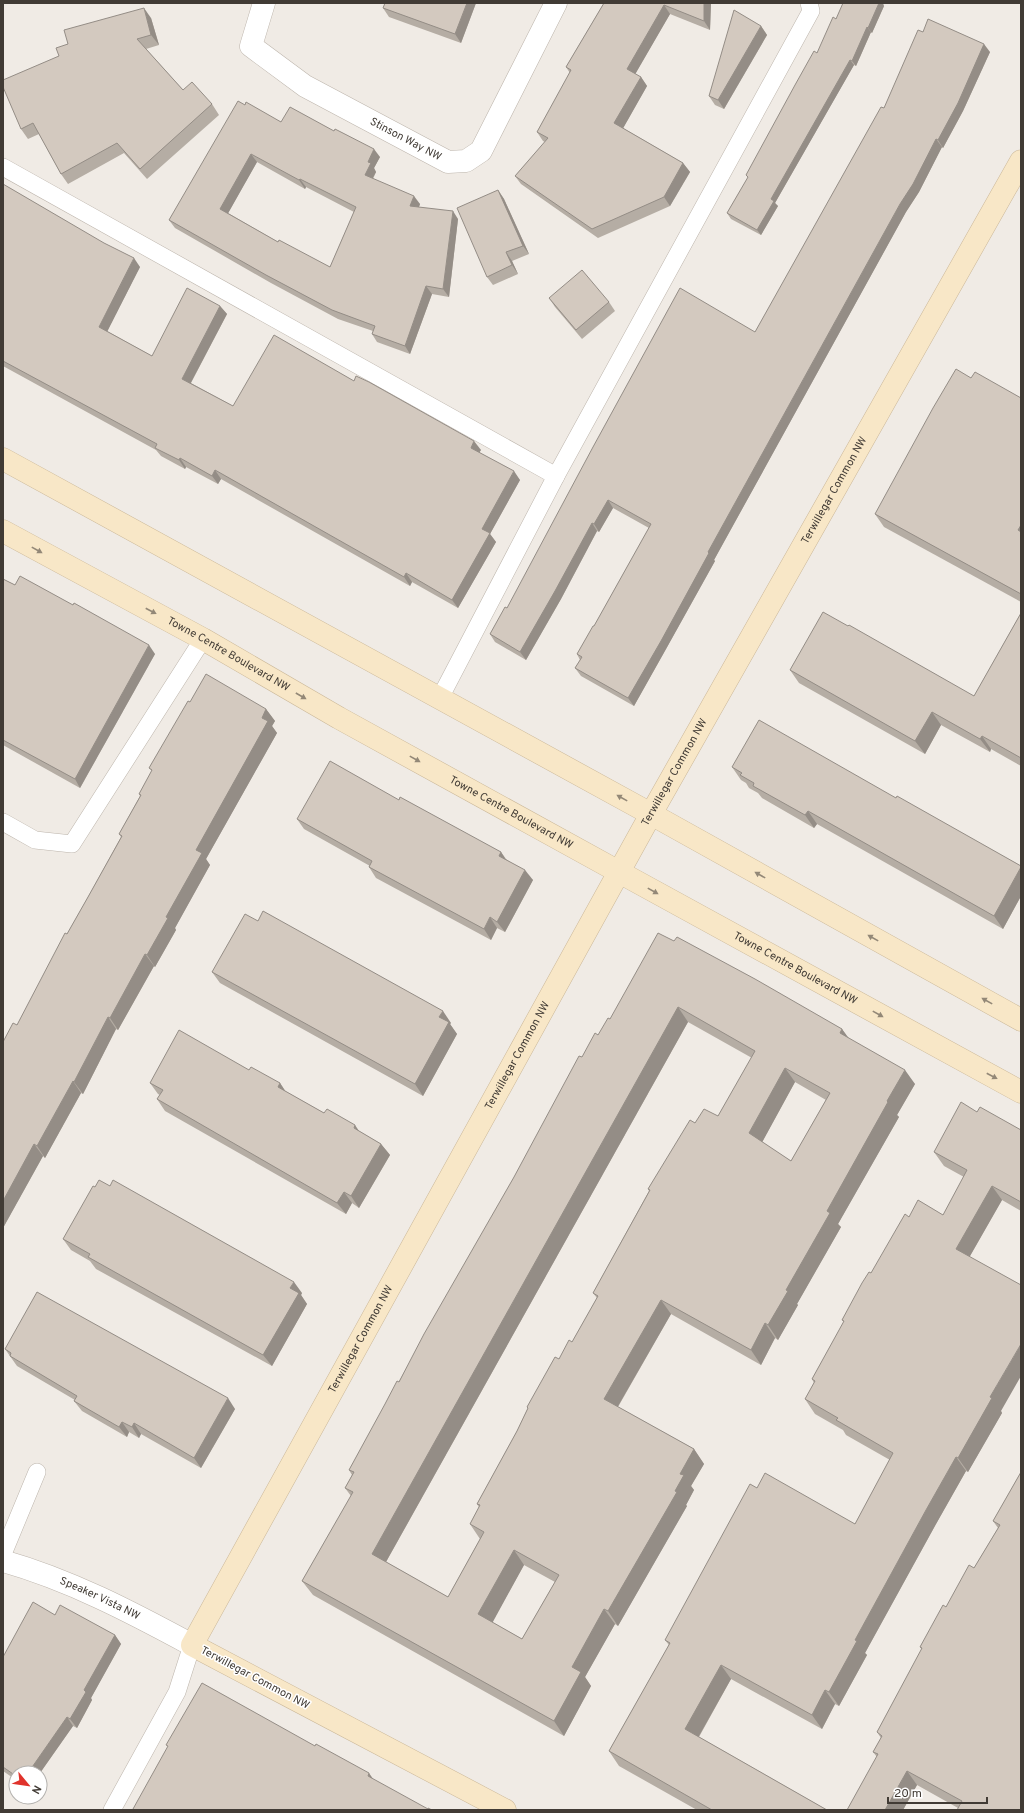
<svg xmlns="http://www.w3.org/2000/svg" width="1024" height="1813" font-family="Overpass,sans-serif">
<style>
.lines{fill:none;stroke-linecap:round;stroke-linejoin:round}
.lane-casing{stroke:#bdb5ac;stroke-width:18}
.street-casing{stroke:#bdb5ac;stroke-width:23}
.secondary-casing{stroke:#cbb899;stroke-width:23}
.lane{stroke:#fff;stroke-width:17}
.street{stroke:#fff;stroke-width:22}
.secondary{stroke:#f8e7c7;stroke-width:22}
.wall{fill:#b5ada4;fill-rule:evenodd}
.shaded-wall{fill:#948d86}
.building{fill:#d3c9bf;stroke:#948d86;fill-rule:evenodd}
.oneway{fill:#938877}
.labels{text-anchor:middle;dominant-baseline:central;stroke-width:3;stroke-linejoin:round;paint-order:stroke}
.street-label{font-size:11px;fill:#413b35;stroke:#fff}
</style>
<rect width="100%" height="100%" fill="#f0ebe5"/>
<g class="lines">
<defs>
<g id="lane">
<polyline points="3,167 556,476 811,11 809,3"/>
<polyline points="440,698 556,476"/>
<polyline points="3,822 35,840 72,844 203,639"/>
<polyline points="3,1554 37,1472"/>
<polyline points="112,1810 177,1692 192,1645"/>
</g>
<g id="street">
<path id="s1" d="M264,3L251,46L305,86L448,162L466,161L481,151L556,3"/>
<path id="s2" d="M3,1561C70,1580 131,1612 192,1645"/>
</g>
<g id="secondary">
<polyline points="3,459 651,814 1021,1020"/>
<path id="s3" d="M3,531L203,639L339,718L619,872L1021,1092"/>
<path id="s4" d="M505,1810L192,1645L651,814L1021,161"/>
</g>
</defs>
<use href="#lane" class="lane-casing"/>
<use href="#street" class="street-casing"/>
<use href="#secondary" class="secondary-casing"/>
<use href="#lane" class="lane"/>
<use href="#street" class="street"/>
<use href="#secondary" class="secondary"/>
</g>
<g class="wall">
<polygon points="476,3 461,43 389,17 383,8"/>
<polygon points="604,3 711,3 710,30 670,14 635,74 641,77 647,86 623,128 683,163 690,172 670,206 598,238 521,184 515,176 545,142 543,141 537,132 570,73 566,67"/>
<polygon points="884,6 872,33 871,32 856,66 854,65 775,203 778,206 761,235 731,219 727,213 748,178 746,175 817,53 836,19"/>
<polygon points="151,18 159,45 146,49 183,90 212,104 219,115 147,179 124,153 68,184 61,174 39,134 28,139 21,129 68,44"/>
<polygon points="761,26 767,35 724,109 715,105 709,96"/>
<polygon points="923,32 990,52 963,111 943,148 942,147 919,192 906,212 714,560 715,561 666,649 634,706 581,676 575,668 580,660 577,654 594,626 649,528 613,508 599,532 597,531 561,599 526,660 495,642 490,634 507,608 755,332 884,108"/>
<path d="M245,105L281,122L380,157L374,168L376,172L373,179L420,204L419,207L458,219L449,297L432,294L410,354L377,342L372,334L373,331L338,319L271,283L175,228L169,220ZM257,162L305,189L306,187L354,212L330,267L278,242L228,213Z"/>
<polygon points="3,184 140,267 107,331 152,356 220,306 227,314 191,383 233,406 354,381 481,450 479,452 520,480 490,534 496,542 458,608 412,582 410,586 221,479 218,484 186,467 185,469 161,456 156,450 3,366"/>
<polygon points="498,190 504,199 529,254 512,261 518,274 493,285 487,277"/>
<polygon points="549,298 609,302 615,311 582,339 555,307"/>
<polygon points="971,378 1021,398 1021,602 884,527 875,514"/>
<polygon points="3,579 155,654 80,788 3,745"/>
<polygon points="1021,613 1021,766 991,749 990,752 941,725 925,754 799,683 790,670 974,696"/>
<polygon points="190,702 266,709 275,721 272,726 277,733 206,859 210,865 175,928 176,930 155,967 154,966 118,1030 116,1029 83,1094 81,1093 45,1158 43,1156 3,1228 17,1025 67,934 88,897 121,837 119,834 140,796 139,794 152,771 149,768"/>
<polygon points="732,767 896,798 1021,866 1021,896 1003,929 817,824 814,828 762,798 758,793 749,788 746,783 741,780"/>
<polygon points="399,800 501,852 506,859 533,880 505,932 497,928 491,940 376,878 369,867 370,866 304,829 297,819"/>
<polygon points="258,921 451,1023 450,1024 457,1034 423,1096 220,983 212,972"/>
<path d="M674,941L842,1029L848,1038L915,1084L897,1115L899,1117L838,1224L841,1227L797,1304L798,1305L778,1340L775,1338L761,1365L671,1314L618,1407L694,1449L704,1464L691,1486L694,1490L686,1505L687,1506L618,1626L615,1624L585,1677L591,1686L564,1736L313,1595L302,1581L351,1496L345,1488L352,1475L349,1470L582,1057L610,1019ZM688,1022L752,1058L718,1116L695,1123L648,1189L649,1191L593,1293L597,1298L572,1342L559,1359L527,1407L528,1408L517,1431L477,1504L479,1507L470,1524L480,1539L448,1597L386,1562ZM795,1082L826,1100L791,1161L762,1142ZM524,1565L555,1582L522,1639L492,1622Z"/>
<polygon points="249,1070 280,1083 285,1091 324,1113 359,1131 381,1144 390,1155 359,1208 352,1203 346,1214 165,1111 157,1099 160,1095 158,1094 150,1083"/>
<polygon points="977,1112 1021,1130 1021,1211 1002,1200 970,1256 1001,1411 1002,1413 968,1472 966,1471 936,1524 865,1653 867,1655 839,1706 835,1704 822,1729 731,1679 699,1737 827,1810 697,1810 619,1766 609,1751 669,1645 665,1640 757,1488 855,1524 890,1460 846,1435 843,1430 815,1414 805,1399 814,1383 812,1379 844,1322 842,1320 871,1273 909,1217 943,1215 964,1177 944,1166 934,1152"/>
<polygon points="63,1239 302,1293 301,1295 307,1304 272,1366 96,1269 90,1261 71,1250"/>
<polygon points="5,1349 235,1409 201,1468 141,1434 139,1438 129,1432 127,1437 82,1411 74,1401 75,1400 17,1366"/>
<polygon points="1021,1472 1021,1810 958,1808 917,1785 903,1810 847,1810 877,1757 873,1752 881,1738 877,1732 922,1650 920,1647 946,1607 974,1568 998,1528 993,1521"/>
<polygon points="55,1615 115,1635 121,1644 91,1698 92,1700 77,1728 73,1726 40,1773 16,1773 16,1780 3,1771 3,1657"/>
</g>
<g class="shaded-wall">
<polygon points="467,3 476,3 461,43 455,34"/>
<polygon points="704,3 711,3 710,30 704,21"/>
<polygon points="879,3 883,3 884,6 872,33 868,28"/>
<polygon points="664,5 670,14 633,78 627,69"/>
<polygon points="144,8 151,18 159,45 151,35"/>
<polygon points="761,26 767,35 724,109 718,100"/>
<polygon points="867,27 871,32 856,66 852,61"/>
<polygon points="984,44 990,52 963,111 943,148 938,140"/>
<polygon points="850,60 854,65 775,203 778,206 761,235 757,230 771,199"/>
<polygon points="641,77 647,86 621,132 614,123"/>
<polygon points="936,139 942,147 919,192 906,212 714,560 715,561 666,649 634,706 628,698 708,552"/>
<polygon points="374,149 380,157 374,168 376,172 370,183 365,175 368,162"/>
<polygon points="251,154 257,162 226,217 220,209"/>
<polygon points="683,163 690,172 670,206 664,197"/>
<polygon points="300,179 306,187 305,189 299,180"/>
<polygon points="498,190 504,199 529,254 523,246"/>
<polygon points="414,196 420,204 416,214 410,206"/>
<polygon points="453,211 458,219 449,297 443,289"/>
<polygon points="506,252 512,261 518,274 512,265"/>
<polygon points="134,258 140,267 105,336 99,327"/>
<polygon points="426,286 432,294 410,354 405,346"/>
<polygon points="220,306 227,314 188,388 182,379"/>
<polygon points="474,441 481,450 477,456 471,448"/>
<polygon points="180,458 186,467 185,469 179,460"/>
<polygon points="215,470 221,479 218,484 212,476"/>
<polygon points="514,471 520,480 490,534 496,542 458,608 452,600 482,529"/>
<polygon points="608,500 613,508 599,532 594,524"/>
<polygon points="592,523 597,531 561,599 526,660 520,652"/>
<polygon points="1021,525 1021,534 1018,530"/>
<polygon points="406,573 412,582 410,586 404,577"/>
<polygon points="149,645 155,654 80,788 75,779"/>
<polygon points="266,709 275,721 272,726 277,733 206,859 210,865 175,928 176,930 155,967 147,955 166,917 196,850"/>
<polygon points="932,712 941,725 925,754 915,741"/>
<polygon points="982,736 991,749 990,752 980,739"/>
<polygon points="808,811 817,824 814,828 805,815"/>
<polygon points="501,852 508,863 499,856"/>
<polygon points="1021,867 1021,896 1003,929 994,916"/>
<polygon points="525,870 533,880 505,932 497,922"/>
<polygon points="490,917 497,928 491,940 484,929"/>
<polygon points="145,954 154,966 118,1030 110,1018"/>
<polygon points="678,1007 688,1022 382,1569 372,1554"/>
<polygon points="443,1011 451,1023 450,1024 457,1034 423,1096 415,1084 439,1017"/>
<polygon points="108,1017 116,1029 83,1094 74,1082"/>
<polygon points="842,1029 853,1044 840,1033"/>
<polygon points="785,1068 795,1082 759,1148 749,1133"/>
<polygon points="905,1070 915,1084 897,1115 899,1117 838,1224 841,1227 797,1304 798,1305 778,1340 768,1325 827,1211 887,1101"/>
<polygon points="73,1081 81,1093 45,1158 37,1146"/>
<polygon points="280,1083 288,1095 278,1087"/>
<polygon points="355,1125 363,1137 354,1128"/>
<polygon points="34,1144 43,1156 3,1228 3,1201"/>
<polygon points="381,1144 390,1155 359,1208 351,1196"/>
<polygon points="992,1186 1002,1200 966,1263 956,1249"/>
<polygon points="344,1192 352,1203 346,1214 337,1203"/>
<polygon points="294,1282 302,1293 301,1295 307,1304 272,1366 263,1355 290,1288"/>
<polygon points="661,1300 671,1314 614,1413 604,1399"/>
<polygon points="765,1323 775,1338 761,1365 751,1350"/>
<polygon points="1021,1344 1021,1376 1001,1411 1002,1413 968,1472 958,1458 990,1397"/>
<polygon points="228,1398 235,1409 201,1468 194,1458"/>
<polygon points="122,1422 129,1432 127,1437 119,1427"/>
<polygon points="134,1423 141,1434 139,1438 132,1427"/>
<polygon points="694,1449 704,1464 691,1486 694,1490 686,1505 687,1506 618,1626 608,1611 675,1491 680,1474"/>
<polygon points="956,1457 966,1471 936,1524 865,1653 867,1655 839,1706 829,1692 855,1640 926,1510"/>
<polygon points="514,1550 524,1565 489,1629 478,1614"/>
<polygon points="604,1609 615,1624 585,1677 591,1686 564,1736 554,1721 572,1667"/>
<polygon points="115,1635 121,1644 91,1698 92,1700 77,1728 70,1719 84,1690"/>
<polygon points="721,1665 731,1679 695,1743 685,1729"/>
<polygon points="825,1690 835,1704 822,1729 812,1715"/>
<polygon points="67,1717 73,1726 40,1773 28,1773"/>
<polygon points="907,1771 917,1785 903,1810 885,1810"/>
<polygon points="369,1773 378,1786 368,1776"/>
</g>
<g class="building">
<polygon points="385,3 467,3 455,34 383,8"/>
<polygon points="604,3 704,3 704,21 664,5 627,69 641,77 614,123 683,163 664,197 592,229 515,176 548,138 537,132 571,70 566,67"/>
<polygon points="843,3 879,3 868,28 867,27 852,61 850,60 771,199 774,201 757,230 727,213 748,177 746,175 795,85 814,51 817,53 833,17 836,19"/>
<polygon points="144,8 151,35 137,39 183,90 192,82 212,104 140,169 117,143 61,174 33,123 21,129 3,87 3,80 59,56 56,48 68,44 64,30"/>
<polygon points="734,10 761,26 718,100 709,96"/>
<polygon points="928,19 984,44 958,103 938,140 936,139 913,184 900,204 708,552 709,553 661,641 628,698 575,668 582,657 577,654 593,626 594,626 651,524 608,500 594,524 592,523 555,591 520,652 490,634 505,607 507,608 593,447 680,288 755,332 881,107 884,108 918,30 923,32"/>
<path d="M238,101L245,105L246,102L281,122L290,107L334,131L335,129L374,149L368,162L371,163L365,175L414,196L410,206L453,211L443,289L426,286L405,346L372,334L375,326L332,310L266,275L169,220ZM251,154L299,180L300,179L356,207L330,267L279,240L278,242L220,209Z"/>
<polygon points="3,184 104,243 134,258 99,327 152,356 187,288 220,306 182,379 233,406 274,335 354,381 356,376 369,382 474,441 471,448 514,471 482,529 490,533 452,600 406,573 404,577 215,470 212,476 180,458 179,460 155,448 157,444 3,361"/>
<polygon points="498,190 523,246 506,252 512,265 487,277 457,208"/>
<polygon points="582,270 609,302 576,330 549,298"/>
<polygon points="956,369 971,378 975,372 1021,398 1021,525 1018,530 1021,532 1021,594 875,514 933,408"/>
<polygon points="20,576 73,605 74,603 149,645 75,779 3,740 3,579 15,585"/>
<polygon points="823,612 848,626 849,625 974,696 1021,613 1021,758 982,736 980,739 932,712 915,741 790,670"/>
<polygon points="206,674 266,709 262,718 268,721 196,850 202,853 166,917 168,918 147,955 145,954 110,1018 108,1017 74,1082 73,1081 37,1146 34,1144 3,1201 3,1042 13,1023 17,1025 65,933 67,934 88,897 122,836 119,834 141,795 139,794 152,770 149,768 188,701 190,702"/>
<polygon points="759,720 896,798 897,796 1021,866 1021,867 994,916 808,811 805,815 753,786 754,783 740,775 742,773 732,767"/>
<polygon points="330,761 399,800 400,797 501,852 499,856 525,870 497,922 490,917 484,929 369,867 372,861 297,819"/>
<polygon points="263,911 443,1011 439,1017 449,1022 415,1084 212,972 245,914 258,921"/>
<path d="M658,933L674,941L677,937L755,979L842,1029L840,1033L905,1070L887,1101L888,1102L827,1211L830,1213L786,1290L788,1291L768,1325L765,1323L751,1350L661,1300L604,1399L694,1449L680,1474L684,1475L675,1491L677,1492L608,1611L604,1609L572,1667L581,1672L554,1721L302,1581L353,1492L345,1488L354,1472L349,1470L385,1404L397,1381L399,1382L424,1334L514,1177L579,1056L582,1057L595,1033L598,1035L608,1018L610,1019ZM678,1007L755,1051L718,1116L704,1109L695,1123L690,1120L648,1189L650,1190L593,1293L598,1296L572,1342L569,1340L559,1359L555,1357L527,1407L528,1408L517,1431L477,1504L480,1505L470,1524L484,1532L448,1597L372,1554ZM785,1068L830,1093L791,1161L749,1133ZM514,1550L559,1575L522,1639L478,1614Z"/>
<polygon points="179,1030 249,1070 251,1067 280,1083 278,1087 324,1113 327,1109 355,1125 354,1128 381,1144 351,1196 344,1192 337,1203 157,1099 163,1090 150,1083"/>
<polygon points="961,1102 977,1112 980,1107 1021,1130 1021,1202 992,1186 956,1249 1021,1285 1021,1344 990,1397 992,1398 958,1458 956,1457 926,1510 855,1640 857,1641 829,1692 825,1690 812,1715 721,1665 685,1729 827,1810 712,1810 609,1751 670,1643 665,1640 750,1484 757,1488 765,1473 855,1524 893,1453 836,1420 838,1418 805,1399 815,1381 812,1379 844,1321 842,1320 862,1283 869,1272 871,1273 905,1214 909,1217 918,1200 943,1215 967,1170 934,1152"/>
<polygon points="99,1180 110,1186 113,1180 294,1282 290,1288 299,1293 263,1355 88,1257 90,1254 63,1239 93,1186 95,1187"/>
<polygon points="37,1292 228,1398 194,1458 134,1423 132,1427 122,1422 119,1427 74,1401 77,1396 10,1356 11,1353 5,1349"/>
<polygon points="1021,1472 1021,1810 957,1810 962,1801 907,1771 885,1810 847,1810 878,1754 873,1752 882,1736 877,1732 922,1648 920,1647 943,1605 946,1607 969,1565 974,1568 1000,1525 993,1521"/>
<polygon points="33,1602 55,1615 60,1605 115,1635 84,1690 86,1692 70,1719 67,1717 28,1773 16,1773 16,1776 3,1767 3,1657"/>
<polygon points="202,1683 315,1746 316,1744 369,1773 368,1776 428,1809 428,1808 432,1810 134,1810 133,1809 168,1746 166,1745"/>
</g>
<defs><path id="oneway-solid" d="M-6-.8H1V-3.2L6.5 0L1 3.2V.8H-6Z"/></defs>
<g class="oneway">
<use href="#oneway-solid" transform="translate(37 550) rotate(29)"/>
<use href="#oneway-solid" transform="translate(151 611) rotate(28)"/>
<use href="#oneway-solid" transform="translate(301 696) rotate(30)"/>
<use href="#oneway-solid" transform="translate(415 759) rotate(29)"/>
<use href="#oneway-solid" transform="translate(622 798) rotate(-151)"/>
<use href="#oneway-solid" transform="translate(760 875) rotate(-151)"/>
<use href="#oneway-solid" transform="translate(653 891) rotate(29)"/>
<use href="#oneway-solid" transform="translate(873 938) rotate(-151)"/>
<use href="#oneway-solid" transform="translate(987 1001) rotate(-151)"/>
<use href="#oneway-solid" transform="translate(878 1014) rotate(29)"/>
<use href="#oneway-solid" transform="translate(992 1076) rotate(28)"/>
</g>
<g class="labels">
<g class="street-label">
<text stroke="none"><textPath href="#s1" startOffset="226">Stinson Way NW</textPath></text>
<text stroke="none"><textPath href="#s4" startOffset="1675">Terwillegar Common NW</textPath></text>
<text stroke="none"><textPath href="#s3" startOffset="257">Towne Centre Boulevard NW</textPath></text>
<text stroke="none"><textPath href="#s4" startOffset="1351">Terwillegar Common NW</textPath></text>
<text stroke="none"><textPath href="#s3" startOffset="581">Towne Centre Boulevard NW</textPath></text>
<text stroke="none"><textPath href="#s3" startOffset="905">Towne Centre Boulevard NW</textPath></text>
<text stroke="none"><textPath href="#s4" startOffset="1027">Terwillegar Common NW</textPath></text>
<text stroke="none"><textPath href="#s4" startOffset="703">Terwillegar Common NW</textPath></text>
<text stroke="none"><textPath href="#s2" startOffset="104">Speaker Vista NW</textPath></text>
<text transform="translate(255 1678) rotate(28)">Terwillegar Common NW</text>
</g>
</g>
<rect width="1024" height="1813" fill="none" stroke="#413b35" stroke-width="8"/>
<g transform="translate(28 1785) rotate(119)"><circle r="19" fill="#ffffff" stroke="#b3b1ae"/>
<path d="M0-3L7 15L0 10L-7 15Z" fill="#e0332c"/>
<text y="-6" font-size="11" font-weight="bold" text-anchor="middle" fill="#413b35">N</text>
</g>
<path d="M888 1797v6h99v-6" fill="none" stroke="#413b35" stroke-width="2"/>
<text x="894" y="1797" font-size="12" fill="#413b35" stroke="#ffffff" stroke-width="3" paint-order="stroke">20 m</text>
</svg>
